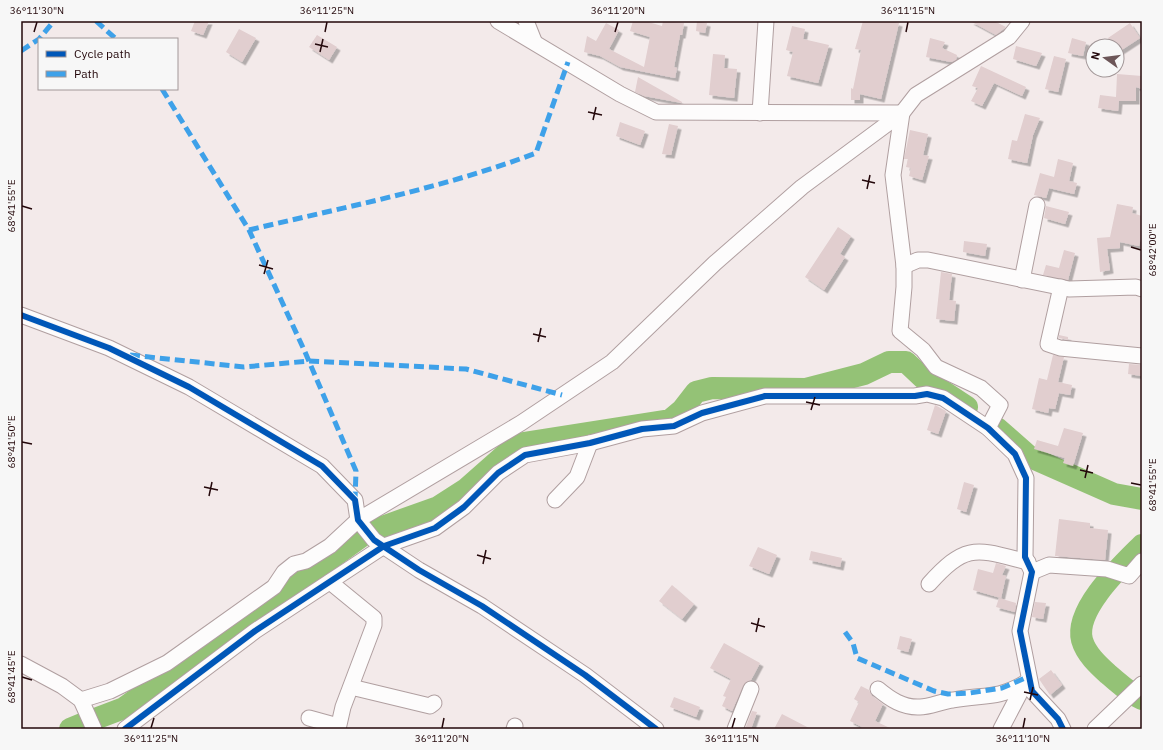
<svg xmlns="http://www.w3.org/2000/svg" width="1163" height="750" font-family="'IBM Plex Sans',sans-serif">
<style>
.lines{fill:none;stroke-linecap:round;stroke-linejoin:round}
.river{stroke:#94c276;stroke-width:22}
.building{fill:#e1cecf;filter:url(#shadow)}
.minor-casing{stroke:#b09fa0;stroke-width:17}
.minor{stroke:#fdfcfc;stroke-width:15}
.quiet{stroke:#3ea1e9;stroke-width:5;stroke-dasharray:10 5;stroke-linecap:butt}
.cycleway-casing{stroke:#f7f7f7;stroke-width:8}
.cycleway{stroke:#0057b8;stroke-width:6}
.ticks{fill:none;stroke:#23070a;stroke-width:1.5}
.neatline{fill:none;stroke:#23070a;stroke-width:1.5}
.ticks-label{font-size:10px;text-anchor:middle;fill:#23070a}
</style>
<defs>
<filter id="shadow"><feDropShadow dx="3.5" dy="3.5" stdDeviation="0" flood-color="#0004"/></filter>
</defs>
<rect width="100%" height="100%" fill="#f3eaea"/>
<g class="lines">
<g class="river">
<polyline points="997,428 1030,457 1114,494 1142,499"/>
<polyline points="371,531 438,507 466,489 517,444 670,420 682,410 696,392 712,388 806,389 864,374 889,362 906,362 923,378 967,407"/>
<path d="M1142,545C1123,564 1074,609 1082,640C1086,654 1098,665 1108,674C1119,683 1129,693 1142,699"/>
<polyline points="95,719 124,708 362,536"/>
<polyline points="70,729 87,722"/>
</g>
</g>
<g class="building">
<polygon points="195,21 209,21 203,35 191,31"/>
<polygon points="633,21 645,21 662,26 663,21 684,23 682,35 680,35 674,67 677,68 675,78 620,67 600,56 584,52 587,36 596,41 606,23 619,30 609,49 644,67 650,37 630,31"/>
<polygon points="697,21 707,23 705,33 696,31"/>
<polygon points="863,21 891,21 899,23 881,99 860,94 860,100 851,100 851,88 853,89 861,50 855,49"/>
<polygon points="970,21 994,21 1006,27 996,35"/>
<polygon points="1130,23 1140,38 1117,53 1117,46 1113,46 1108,38"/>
<polygon points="792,26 805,29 803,39 829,45 818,83 787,76 793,52 786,50"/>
<polygon points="239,29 256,38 242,62 226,52"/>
<polygon points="317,35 337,47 329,60 309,47"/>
<polygon points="930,38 945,42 942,48 957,55 956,60 951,62 926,57"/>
<polygon points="1072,38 1086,42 1083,56 1068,53"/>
<polygon points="1016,46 1042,53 1036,66 1013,59"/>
<polygon points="713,54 725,55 724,68 737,69 734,98 709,95"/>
<polygon points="1054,56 1066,59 1058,92 1045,89"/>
<polygon points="981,66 1026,87 1022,96 994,83 982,106 971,101 978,88 972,86"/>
<polygon points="1117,74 1142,76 1142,89 1136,87 1136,101 1119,101 1118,111 1098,108 1100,95 1116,97"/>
<polygon points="638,77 682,102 682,103 644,96 635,92"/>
<polygon points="1025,114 1040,118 1033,135 1027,163 1008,159 1012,140 1017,141"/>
<polygon points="620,122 645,131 640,145 616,136"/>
<polygon points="669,124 678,126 671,155 662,154"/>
<polygon points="910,130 928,134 923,155 929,156 922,180 909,176 911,168 906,167 908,159 904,159"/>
<polygon points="1058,159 1073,163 1069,181 1077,183 1074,194 1049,188 1046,198 1034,195 1040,173 1054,177"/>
<polygon points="1117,204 1133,207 1132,213 1142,216 1142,233 1139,246 1120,242 1120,248 1107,249 1110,270 1100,272 1097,238 1110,237"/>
<polygon points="1046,206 1069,212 1065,224 1044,218"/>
<polygon points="838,227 851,236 840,254 845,257 824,290 805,277"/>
<polygon points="964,241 987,244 985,256 963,252"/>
<polygon points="1064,250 1075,253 1068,280 1043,275 1046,265 1059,268"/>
<polygon points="941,272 952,274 949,300 956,301 954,321 936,319"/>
<polygon points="1059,335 1068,337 1068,340 1059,338"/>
<polygon points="1053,355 1064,357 1058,382 1072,385 1070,395 1059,393 1055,409 1049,408 1048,413 1032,409 1039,378 1047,380"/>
<polygon points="1129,364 1142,365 1142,376 1128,374"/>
<polygon points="935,405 946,411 938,434 927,430"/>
<polygon points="1064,428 1083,433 1073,466 1063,463 1065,458 1034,449 1037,440 1058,446"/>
<polygon points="964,482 974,485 966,512 957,509"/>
<polygon points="1059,519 1090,523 1090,528 1108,530 1105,560 1055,556"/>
<polygon points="758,547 777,555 769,574 749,566"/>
<polygon points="811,551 842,558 840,567 809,560"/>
<polygon points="996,563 1006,566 1002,575 1006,576 1001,598 973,590 978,569 993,573"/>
<polygon points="672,585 694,604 682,619 659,601"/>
<polygon points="999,598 1016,603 1015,612 996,607"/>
<polygon points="1035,602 1046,603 1043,619 1032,617"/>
<polygon points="900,636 912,639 908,652 897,649"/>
<polygon points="724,643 760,663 751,680 746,682 743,686 732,711 722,706 726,697 723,696 731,679 710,668"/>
<polygon points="1051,670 1062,685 1050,695 1039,679"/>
<polygon points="861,686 869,690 872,696 883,704 875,721 892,729 861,729 862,727 850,721 859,702 854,699"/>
<polygon points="674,697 700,707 696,717 670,707"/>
<polygon points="752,711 757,712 751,729 745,729"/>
<polygon points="782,714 811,729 774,729"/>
</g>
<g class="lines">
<defs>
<g id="minor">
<polyline points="498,21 620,94 656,112 902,113"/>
<polyline points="526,21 534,41"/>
<polyline points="760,113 766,21"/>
<polyline points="902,113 893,175 904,266 904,287 900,331 923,350 936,367 981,388 1000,405 988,428"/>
<polyline points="904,266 918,260 928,260 1069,289 1136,287 1142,289"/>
<polyline points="1022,280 1037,205"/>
<polyline points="1061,287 1048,344 1060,348 1142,356"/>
<polyline points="21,315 109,348 189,387 322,466 355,500 358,520 374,540 419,570 482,606 585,675 656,729"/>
<polyline points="555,500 577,477 590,443"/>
<polyline points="1032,572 1049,565 1107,569 1129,576 1142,561"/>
<polyline points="330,582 374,618 374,625 343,707 338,729"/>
<path d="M929,584C967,542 976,549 1028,562"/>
<polyline points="21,664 62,686 81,700 94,729"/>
<polyline points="351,687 430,706 434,703"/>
<path d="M878,689C890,699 903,708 920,707C929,707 943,701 953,700C983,694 996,700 1025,683"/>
<polyline points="81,700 110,691 167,663 274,587 284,572 294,564 306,561 330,546 358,520 521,423 612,362 715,263 802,187 902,113 916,95 1009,37 1022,21"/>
<polyline points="309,718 338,726"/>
<polyline points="125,729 255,631 384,546 435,528 464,507 498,473 525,455 590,443 642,429 674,426 702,413 765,396 915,396 927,394 943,398 988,428 1015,454 1026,478 1025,557 1032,572 1020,631 1032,691 1058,719 1063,729"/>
<polyline points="514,729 515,726"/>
<polyline points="735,729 751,689"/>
<polyline points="1001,729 1025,683"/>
<polyline points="1095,729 1142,684"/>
</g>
</defs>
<use href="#minor" class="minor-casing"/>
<use href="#minor" class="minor"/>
<g class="quiet">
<polyline points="96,21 116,39"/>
<polyline points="21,51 39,39 54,21"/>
<polyline points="162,89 249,230 305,352 356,471 355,500"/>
<path d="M249,230C345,207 444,188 536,153L568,62"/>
<polyline points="130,355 244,367 309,361 466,369 562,395"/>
<polyline points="845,632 853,643 857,658 934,691 948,694 970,693 1002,688 1030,676"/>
</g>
<defs>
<g id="cycleway">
<polyline points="21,315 109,348 189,387 322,466 355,500 358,520 374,540 419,570 482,606 585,675 656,729"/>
<polyline points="125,729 255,631 384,546 435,528 464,507 498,473 525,455 590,443 642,429 674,426 702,413 765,396 915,396 927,394 943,398 988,428 1015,454 1026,478 1025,557 1032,572 1020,631 1032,691 1058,719 1063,729"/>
</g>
</defs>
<use href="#cycleway" class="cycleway-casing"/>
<use href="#cycleway" class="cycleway"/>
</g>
<path class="ticks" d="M34,32L37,22M325,32L327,22M615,32L618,22M906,32L908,22M315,44L328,47M320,52L323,39M588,112L602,115M593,120L596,107M862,180L875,183M867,189L870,175M22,206L32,209M1131,247L1141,250M259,265L273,269M264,274L268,260M533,334L546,337M538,342L541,328M806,402L820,405M811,410L815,397M22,442L32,444M1080,470L1093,473M1085,478L1088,465M1131,483L1141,485M204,487L218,490M209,496L212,482M477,555L491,559M483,564L486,550M751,623L765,627M756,632L759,618M22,677L32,680M1024,692L1038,695M1030,700L1033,687M151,728L154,718M442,728L444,718M732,728L735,718M1023,728L1025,718"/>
<rect width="1163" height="750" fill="none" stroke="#f7f7f7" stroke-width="44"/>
<rect x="38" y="38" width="140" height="52" fill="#f7f7f7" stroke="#a29798"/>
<rect x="46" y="51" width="20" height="6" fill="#0057b8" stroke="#a29798"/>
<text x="74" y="58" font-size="12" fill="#23070a">Cycle path</text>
<rect x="46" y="71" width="20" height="6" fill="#3ea1e9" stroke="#a29798"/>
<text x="74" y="78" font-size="12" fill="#23070a">Path</text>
<g transform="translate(1105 58) rotate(284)"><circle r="19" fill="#f7f7f7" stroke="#a29798"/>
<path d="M0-3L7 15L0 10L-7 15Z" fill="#6c5658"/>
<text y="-6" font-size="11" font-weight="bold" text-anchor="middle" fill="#23070a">N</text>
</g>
<rect x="22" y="22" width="1119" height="706" class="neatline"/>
<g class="ticks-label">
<text x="37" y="14">36°11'30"N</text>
<text x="327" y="14">36°11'25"N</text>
<text x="618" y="14">36°11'20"N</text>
<text x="908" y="14">36°11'15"N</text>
<text transform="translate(11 206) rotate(-90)" y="4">68°41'55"E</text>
<text transform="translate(1152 250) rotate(-90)" y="4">68°42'00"E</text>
<text transform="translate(11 442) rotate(-90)" y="4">68°41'50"E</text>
<text transform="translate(1152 485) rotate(-90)" y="4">68°41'55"E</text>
<text transform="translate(11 677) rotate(-90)" y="4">68°41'45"E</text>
<text x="151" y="742">36°11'25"N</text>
<text x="442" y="742">36°11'20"N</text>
<text x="732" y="742">36°11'15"N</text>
<text x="1023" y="742">36°11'10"N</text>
</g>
</svg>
